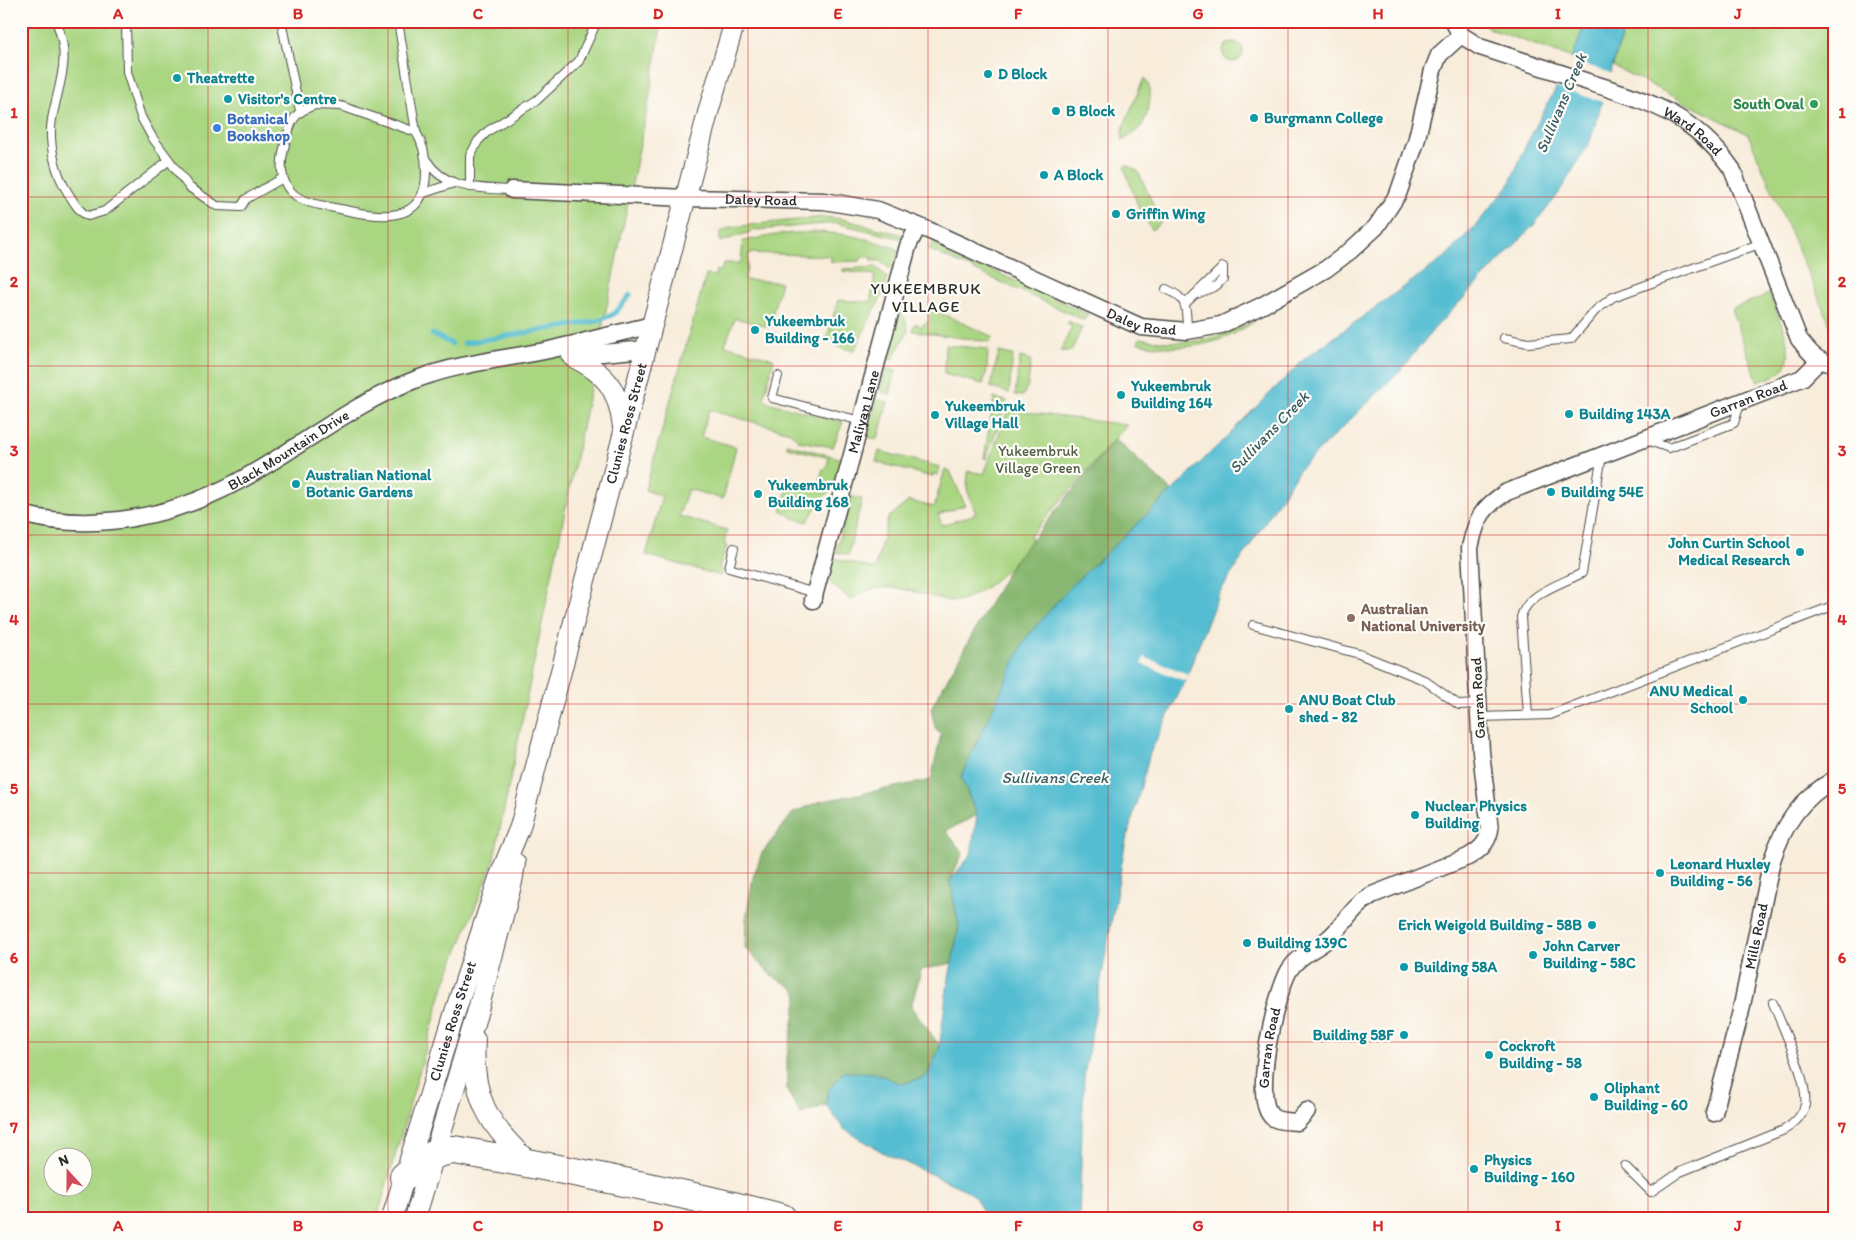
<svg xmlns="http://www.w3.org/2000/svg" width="1856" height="1239" font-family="Itim,sans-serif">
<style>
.green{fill:#aad682;stroke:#6a8056;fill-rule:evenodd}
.forest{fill:#87b770;stroke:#59714e}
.water{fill:#54bdd1;stroke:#40747e}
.pier{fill:#f8ecda}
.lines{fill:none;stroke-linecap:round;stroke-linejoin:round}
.stream{stroke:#54bdd1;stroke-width:5}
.service-casing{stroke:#4a4845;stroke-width:10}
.minor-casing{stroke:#4a4845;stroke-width:19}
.tertiary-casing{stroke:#4a4845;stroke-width:22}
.motorway-casing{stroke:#4a4845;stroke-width:30}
.service{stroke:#fff;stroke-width:8}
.minor{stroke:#fff;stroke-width:16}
.tertiary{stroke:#fff;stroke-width:20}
.motorway{stroke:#fff;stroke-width:28}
.grid{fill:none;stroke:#d62828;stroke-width:1;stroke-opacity:0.55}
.culture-dot{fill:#0f9aa8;stroke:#fdfcf7;stroke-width:2}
.leisure-dot{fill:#2e9e5b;stroke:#fdfcf7;stroke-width:2}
.shop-dot{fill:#3f7fe0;stroke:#fdfcf7;stroke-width:2}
.education-dot{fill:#8d6e63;stroke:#fdfcf7;stroke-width:2}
.labels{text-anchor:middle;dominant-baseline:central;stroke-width:4.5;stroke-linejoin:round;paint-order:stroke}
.culture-label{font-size:15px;font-weight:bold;fill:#0d838f;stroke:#fdfcf7;text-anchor:start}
.leisure-label{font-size:15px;font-weight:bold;fill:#27864d;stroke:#fdfcf7;text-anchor:end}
.shop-label{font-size:15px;font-weight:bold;fill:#366cbe;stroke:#fdfcf7;text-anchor:start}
.street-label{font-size:15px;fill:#2b2b2b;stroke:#fdfcf7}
.park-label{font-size:15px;fill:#515e45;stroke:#fdfcf7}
.education-label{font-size:15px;font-weight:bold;fill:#785e54;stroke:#fdfcf7;text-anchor:start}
.water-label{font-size:16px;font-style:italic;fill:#395e65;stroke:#fdfcf7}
.neighbourhood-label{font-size:16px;letter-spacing:1px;fill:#2b2b2b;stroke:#fdfcf7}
.neatline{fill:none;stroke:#d62828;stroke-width:2}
.grid-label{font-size:16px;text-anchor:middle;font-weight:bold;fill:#d62828}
</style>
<rect width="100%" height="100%" fill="#fdfcf7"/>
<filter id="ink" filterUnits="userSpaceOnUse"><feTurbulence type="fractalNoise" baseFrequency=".02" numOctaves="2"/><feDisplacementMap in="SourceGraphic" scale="10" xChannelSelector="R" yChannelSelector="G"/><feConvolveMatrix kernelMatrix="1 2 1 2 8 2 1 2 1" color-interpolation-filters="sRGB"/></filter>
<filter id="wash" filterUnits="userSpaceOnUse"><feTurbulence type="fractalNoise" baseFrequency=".0096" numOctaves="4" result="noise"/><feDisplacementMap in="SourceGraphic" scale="20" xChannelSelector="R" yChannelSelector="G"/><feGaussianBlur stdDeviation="1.12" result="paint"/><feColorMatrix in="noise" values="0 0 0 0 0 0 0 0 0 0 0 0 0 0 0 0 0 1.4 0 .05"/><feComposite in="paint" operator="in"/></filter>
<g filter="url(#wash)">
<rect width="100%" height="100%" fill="#f8ecda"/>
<g class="green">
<path d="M21,21H662L648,105L493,863L445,982L377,1218H21ZM52,1156H82V1186H52Z"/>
<polygon points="1480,21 1586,21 1572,58 1490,29"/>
<polygon points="1626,21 1835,21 1835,325 1831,327 1748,134 1613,66"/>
<circle cx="1233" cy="52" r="10"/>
<path d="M1144,78C1155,89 1149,112 1142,125C1138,131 1129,136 1123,141L1122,130Z"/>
<polygon points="1126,165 1138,171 1161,222 1152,230 1139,209 1124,167"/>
<polygon points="823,217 842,219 903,235 902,239 836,223 756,230 720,242 720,232 731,227"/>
<path d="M813,232C845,233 868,238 898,249L895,267L889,268L880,261H872V257H862L860,261L831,262V256L749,253L745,280L781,282L769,327L735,318L725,345L774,359L764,397L767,402L843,422L833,447L799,441L790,432L709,410L701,437L736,447L723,499L688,489L679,516L727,530L724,544L727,546L719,567L722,573L721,576L646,555L662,496L645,490L706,275L715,276L716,270L721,271L724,263H741L743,241L781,234Z"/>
<polygon points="932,243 1088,314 1084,320 928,249"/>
<polygon points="876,267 887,277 885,289 854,351 839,347 827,338 838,300 870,302 875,275 843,271 843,269"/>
<path d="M1769,294C1776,313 1801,357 1780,373C1774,377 1765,379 1758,382L1731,309Z"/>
<polygon points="932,309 993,337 990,342 913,331 913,326 917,323 920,327 930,320 928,316"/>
<polygon points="900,312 905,318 908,331 892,359 888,359"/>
<path d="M1256,320C1220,347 1181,352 1138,343L1140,338C1186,347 1214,341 1256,320Z"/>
<polygon points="1069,321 1082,328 1071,351 1060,351 1072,327 1067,324"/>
<polygon points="945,345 988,349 987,370 983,384 944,374"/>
<polygon points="999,352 1013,355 1009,393 990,387"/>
<polygon points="1020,357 1031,360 1028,385 1023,396 1015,395"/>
<polygon points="886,368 896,371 890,394 880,392"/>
<polygon points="994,398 1007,401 986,459 984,458"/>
<polygon points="877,399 888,402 878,439 867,437"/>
<path d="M1008,410L1127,425L1030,536L1033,543C1011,565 989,593 957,601C949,602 942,599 934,597C904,589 878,579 851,600L828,581L834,558L875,569L888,518L909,501L934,507L945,469L950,471L965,505L938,515L942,525L976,514L967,489L968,471L984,474Z"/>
<polygon points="787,444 843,459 835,485 820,501 807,522 793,518 781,510 791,478 818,485 823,469 826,469 829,458 787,447"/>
<polygon points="879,451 940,467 938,475 933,474 932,477 876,462"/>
<polygon points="850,496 862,499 848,555 836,552"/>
</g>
<polygon class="forest" points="1115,439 1172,491 1069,588 961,777 977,815 946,831 963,853 950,881 959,926 952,963 921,970 911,1007 943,1050 926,1077 902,1084 828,1091 826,1105 801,1114 787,1091 787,1057 798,995 792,987 772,976 745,948 746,919 753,877 762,853 793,813 818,802 931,780 941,734 935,728 931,708 1012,564"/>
<polygon class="water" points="1586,21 1626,21 1590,142 1557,196 1533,226 1433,330 1400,371 1299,470 1218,595 1185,681 1150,753 1125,845 1084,1076 1079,1218 986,1218 976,1199 968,1191 884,1153 844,1129 826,1105 828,1091 843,1072 875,1073 902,1084 926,1077 939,1050 947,989 959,926 950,881 971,854 977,815 961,777 1025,639 1069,588 1172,491 1304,359 1444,258 1476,225 1509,185 1527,143 1572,58"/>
<g class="pier">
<polygon points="1569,59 1613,74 1604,102 1555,87"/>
<polygon points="1144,657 1188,674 1185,681 1142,664"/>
</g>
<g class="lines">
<g class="stream">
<polyline points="432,334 452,344"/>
<polyline points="464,343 598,321 614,314 630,295"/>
</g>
</g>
</g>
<g filter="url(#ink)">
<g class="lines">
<defs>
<g id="service">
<path d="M56,21C72,59 59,82 52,119C48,142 55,173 68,193C74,202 78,211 88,216L105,211L168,161"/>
<polyline points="126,21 127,72 141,117 152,137 189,187 217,206 241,207 246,199 283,178"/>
<polyline points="281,21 300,111"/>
<polyline points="398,21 416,132"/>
<path d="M315,105L341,106L416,132C424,145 426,157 426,172C426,227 377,217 340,209C323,205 299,204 288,188C279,174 281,160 285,144C291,122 292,113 315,105Z"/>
<path d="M427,161C445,190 481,188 512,190"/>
<polyline points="470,187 470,156 478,141 488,131 537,100 579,61 597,21"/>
<polyline points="424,193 454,183"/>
<path d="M1166,289C1189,299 1186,308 1187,331"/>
<polyline points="1197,294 1216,286 1223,279 1223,267"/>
<polyline points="1185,304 1223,267"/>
<polyline points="1504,338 1528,343 1571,339 1596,310 1613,297 1762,243"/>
<polyline points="778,376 772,398 861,421"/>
<polyline points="1647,440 1669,448 1734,423 1740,404"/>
<polyline points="734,548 729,568 815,593"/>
<polyline points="1253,625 1359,654 1424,680 1459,705 1478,704"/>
<path d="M1528,715L1521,617C1527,593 1562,584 1582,573L1602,455"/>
<polyline points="1479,717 1550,715 1835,605"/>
<path d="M1625,1166L1651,1192L1680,1172L1784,1130C1794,1124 1802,1117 1805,1105C1809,1081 1782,1027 1773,1003"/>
</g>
<g id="minor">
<path id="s1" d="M1453,21L1461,35L1480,47C1514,58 1548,69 1582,80C1644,100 1692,112 1732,169L1799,339C1809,352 1817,363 1835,364"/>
<path id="s2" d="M512,190L686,198L824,201L878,210L928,230L1141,327L1187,331L1221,325L1263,305L1326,269L1350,251L1376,227L1398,194L1416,142L1433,70L1439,55L1461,35"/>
<polyline points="570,356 646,349"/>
<path id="s3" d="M21,514C93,533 172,517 237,482C297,450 352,403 417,379C460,363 505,359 549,350C584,342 618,333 652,325"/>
<path id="s4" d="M813,600L908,246L918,226"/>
<path id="s5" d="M1307,1111L1297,1122C1289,1121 1277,1122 1271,1116C1252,1095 1276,991 1290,969C1300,954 1317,949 1329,938C1345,924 1352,907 1372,895L1468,857C1480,850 1487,844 1490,830L1481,752L1470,548C1476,519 1482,507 1507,492L1802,378L1819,361"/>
<path id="s6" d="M1714,1113L1740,1015L1772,860C1784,824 1801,798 1835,779"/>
</g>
<g id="tertiary">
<path d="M573,357C607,374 618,389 623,427"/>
<path d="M475,1040C471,1096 488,1126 530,1163"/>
<path id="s7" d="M392,1218L455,1012L499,878L520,827L709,109L735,21"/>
<polyline points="415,1218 478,1010 512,882 515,863"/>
</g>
<path id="motorway" d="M404,1177C423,1161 428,1153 454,1150C564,1169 673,1190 782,1218"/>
</defs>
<use href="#service" class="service-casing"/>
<use href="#minor" class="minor-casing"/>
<use href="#tertiary" class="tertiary-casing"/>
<use href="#motorway" class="motorway-casing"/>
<use href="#service" class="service"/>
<use href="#minor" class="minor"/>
<use href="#tertiary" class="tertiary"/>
<use href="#motorway" class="motorway"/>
</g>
</g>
<path class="grid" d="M208,21V1218M388,21V1218M568,21V1218M748,21V1218M928,21V1218M1108,21V1218M1288,21V1218M1468,21V1218M1648,21V1218M21,197H1835M21,366H1835M21,535H1835M21,704H1835M21,873H1835M21,1042H1835"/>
<g class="culture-dot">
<circle cx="988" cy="74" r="5"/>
<circle cx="177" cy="78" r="5"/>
<circle cx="228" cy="99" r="5"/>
<circle cx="1056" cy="111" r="5"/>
<circle cx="1254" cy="118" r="5"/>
<circle cx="1044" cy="175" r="5"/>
<circle cx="1116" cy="214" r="5"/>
<circle cx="755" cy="330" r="5"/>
<circle cx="1121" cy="395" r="5"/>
<circle cx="1569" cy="414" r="5"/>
<circle cx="935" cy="415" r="5"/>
<circle cx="296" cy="484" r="5"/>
<circle cx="1551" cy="492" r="5"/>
<circle cx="758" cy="494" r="5"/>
<circle cx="1800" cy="552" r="5"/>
<circle cx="1743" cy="700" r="5"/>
<circle cx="1289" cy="709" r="5"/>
<circle cx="1415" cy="815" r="5"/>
<circle cx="1660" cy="873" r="5"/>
<circle cx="1592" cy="925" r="5"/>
<circle cx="1247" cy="943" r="5"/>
<circle cx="1533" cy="955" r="5"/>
<circle cx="1404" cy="967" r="5"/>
<circle cx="1404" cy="1035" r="5"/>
<circle cx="1489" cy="1055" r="5"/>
<circle cx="1594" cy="1097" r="5"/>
<circle cx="1474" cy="1169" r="5"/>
</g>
<circle class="leisure-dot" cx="1814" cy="104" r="5"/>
<circle class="shop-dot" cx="217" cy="128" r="5"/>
<circle class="education-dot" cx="1351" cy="618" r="5"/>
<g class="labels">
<g class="culture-label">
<text x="998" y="74">D Block</text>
<text x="187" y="78">Theatrette</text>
<text x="238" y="99">Visitor's Centre</text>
<text x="1066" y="111">B Block</text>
<text x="1264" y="118">Burgmann College</text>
<text x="1054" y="175">A Block</text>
<text x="1126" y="214">Griffin Wing</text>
<text x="765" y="321">Yukeembruk<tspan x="765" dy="17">Building - 166</tspan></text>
<text x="1131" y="386">Yukeembruk<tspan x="1131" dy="17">Building 164</tspan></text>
<text x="945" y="406">Yukeembruk<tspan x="945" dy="17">Village Hall</tspan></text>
<text x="1579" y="414">Building 143A</text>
<text x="306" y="475">Australian National<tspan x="306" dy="17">Botanic Gardens</tspan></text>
<text x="768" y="485">Yukeembruk<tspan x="768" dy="17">Building 168</tspan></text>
<text x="1561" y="492">Building 54E</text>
<text x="1790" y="543" text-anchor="end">John Curtin School<tspan x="1790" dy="17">Medical Research</tspan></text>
<text x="1733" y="691" text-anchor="end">ANU Medical<tspan x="1733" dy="17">School</tspan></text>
<text x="1299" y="700">ANU Boat Club<tspan x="1299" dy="17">shed - 82</tspan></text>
<text x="1425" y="806">Nuclear Physics<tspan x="1425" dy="17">Building</tspan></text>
<text x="1670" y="864">Leonard Huxley<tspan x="1670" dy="17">Building - 56</tspan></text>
<text x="1582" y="925" text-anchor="end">Erich Weigold Building - 58B</text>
<text x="1257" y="943">Building 139C</text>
<text x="1543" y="946">John Carver<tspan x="1543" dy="17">Building - 58C</tspan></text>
<text x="1414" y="967">Building 58A</text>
<text x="1394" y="1035" text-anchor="end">Building 58F</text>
<text x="1499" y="1046">Cockroft<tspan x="1499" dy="17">Building - 58</tspan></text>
<text x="1604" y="1088">Oliphant<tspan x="1604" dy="17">Building - 60</tspan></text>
<text x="1484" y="1160">Physics<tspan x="1484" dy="17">Building - 160</tspan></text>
</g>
<g class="leisure-label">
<text x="1804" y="104">South Oval</text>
</g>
<g class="shop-label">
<text x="227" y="119">Botanical<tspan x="227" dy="17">Bookshop</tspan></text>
</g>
<g class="street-label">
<text stroke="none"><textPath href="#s1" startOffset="269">Ward Road</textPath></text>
<text stroke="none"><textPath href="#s2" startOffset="249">Daley Road</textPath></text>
<text stroke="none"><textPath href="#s2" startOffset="654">Daley Road</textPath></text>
<text stroke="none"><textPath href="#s5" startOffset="1056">Garran Road</textPath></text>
<text stroke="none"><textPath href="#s4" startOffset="195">Maliyan Lane</textPath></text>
<text stroke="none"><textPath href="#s7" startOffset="829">Clunies Ross Street</textPath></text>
<text stroke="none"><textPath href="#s3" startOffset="284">Black Mountain Drive</textPath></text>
<text transform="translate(1478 698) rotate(-93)">Garran Road</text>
<text stroke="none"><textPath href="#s6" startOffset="182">Mills Road</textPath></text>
<text stroke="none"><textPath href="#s7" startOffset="206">Clunies Ross Street</textPath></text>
<text stroke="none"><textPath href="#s5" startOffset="112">Garran Road</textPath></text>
</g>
<g class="park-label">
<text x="1038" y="451">Yukeembruk<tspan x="1038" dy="17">Village Green</tspan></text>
</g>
<g class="education-label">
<text x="1361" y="609">Australian<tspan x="1361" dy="17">National University</tspan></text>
</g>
<g class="water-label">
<text transform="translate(1561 103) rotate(-67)">Sullivans Creek</text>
<text transform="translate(1269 432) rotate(-46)">Sullivans Creek</text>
<text x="1055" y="777">Sullivans Creek</text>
</g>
<g class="neighbourhood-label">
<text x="926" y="288">YUKEEMBRUK<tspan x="926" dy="18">VILLAGE</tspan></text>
</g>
</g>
<rect width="1856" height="1239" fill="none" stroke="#fdfcf7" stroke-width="55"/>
<g transform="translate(68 1172) rotate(339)"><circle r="24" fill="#fdfcf7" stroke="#a9a8a5"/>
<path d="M0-4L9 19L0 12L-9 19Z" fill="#d1495b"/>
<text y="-8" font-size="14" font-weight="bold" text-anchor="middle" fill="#2b2b2b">N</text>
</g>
<rect x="28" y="28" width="1800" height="1184" class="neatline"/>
<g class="grid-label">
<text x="118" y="19">A</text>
<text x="298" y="19">B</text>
<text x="478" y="19">C</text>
<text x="658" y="19">D</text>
<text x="838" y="19">E</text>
<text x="1018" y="19">F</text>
<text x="1198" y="19">G</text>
<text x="1378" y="19">H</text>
<text x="1558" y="19">I</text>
<text x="1738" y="19">J</text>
<text x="14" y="118">1</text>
<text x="1842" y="118">1</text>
<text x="14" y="287">2</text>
<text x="1842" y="287">2</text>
<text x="14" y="456">3</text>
<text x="1842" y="456">3</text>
<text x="14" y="625">4</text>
<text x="1842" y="625">4</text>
<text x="14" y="794">5</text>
<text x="1842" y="794">5</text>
<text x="14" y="963">6</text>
<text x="1842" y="963">6</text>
<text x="14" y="1133">7</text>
<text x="1842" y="1133">7</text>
<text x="118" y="1231">A</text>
<text x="298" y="1231">B</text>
<text x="478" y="1231">C</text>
<text x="658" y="1231">D</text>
<text x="838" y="1231">E</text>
<text x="1018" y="1231">F</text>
<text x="1198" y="1231">G</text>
<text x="1378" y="1231">H</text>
<text x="1558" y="1231">I</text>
<text x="1738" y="1231">J</text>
</g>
</svg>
